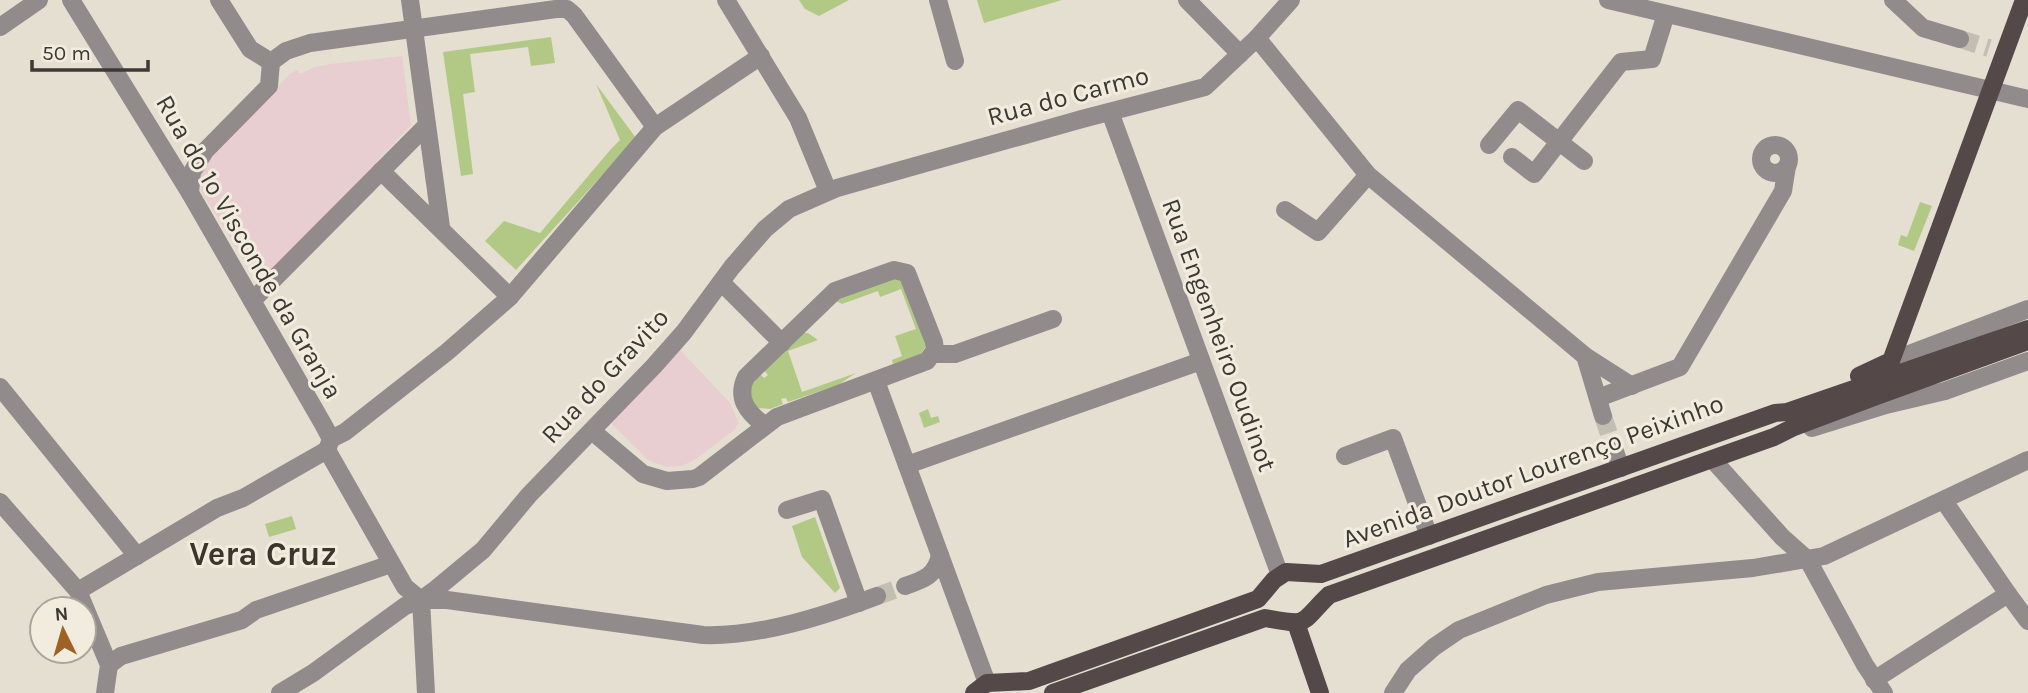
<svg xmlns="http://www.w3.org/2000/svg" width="2028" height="693" font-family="Karla,sans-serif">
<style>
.education{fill:#e8ced1}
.green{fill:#b2c986}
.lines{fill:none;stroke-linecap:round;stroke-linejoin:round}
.minor-tunnel{stroke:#c2beb2;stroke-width:18;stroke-dasharray:18 9;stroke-linecap:butt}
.minor{stroke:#928b8c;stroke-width:18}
.major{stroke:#544849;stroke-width:18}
.labels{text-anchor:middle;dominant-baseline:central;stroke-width:6;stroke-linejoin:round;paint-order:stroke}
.street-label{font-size:26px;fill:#3c3a35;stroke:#f2ecde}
.district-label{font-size:33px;font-weight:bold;fill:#3a362b;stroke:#f2ecde}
</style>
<rect width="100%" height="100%" fill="#e4dfd1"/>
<g class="education">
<polygon points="402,56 411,125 283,264 273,271 261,271 249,268 201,191 200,175 204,163 290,74 297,70 300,74 315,67 331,64"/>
<polygon points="679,349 730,403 739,423 734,430 696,459 682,466 666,467 648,460 611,423"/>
</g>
<g class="green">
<polygon points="799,0 849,0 819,16 805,9"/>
<polygon points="977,0 1062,0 984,23"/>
<polygon points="551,37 555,63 531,66 528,47 470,54 475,92 463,94 473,174 461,176 443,52"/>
<polygon points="596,84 636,138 516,270 485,241 504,221 540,233 611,149 620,140"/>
<polygon points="1920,202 1932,206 1914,251 1898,245 1901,235 1907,237"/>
<polygon points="893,277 900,279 903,284 926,346 920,355 893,364 892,360 902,356 895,336 916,329 901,289 880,297 878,291 842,304 836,301 837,298"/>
<polygon points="802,333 808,333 818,340 788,351 802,392 856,373 838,385 788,402 786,398 781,399 783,404 770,409 758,408 750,397 752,383 760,374 764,378 768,375 764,370"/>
<polygon points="928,409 931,418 938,416 940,422 924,428 919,413"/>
<polygon points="292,516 296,529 269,537 265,524"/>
<polygon points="815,517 840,588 835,593 802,557 792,526"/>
</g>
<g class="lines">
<g class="minor-tunnel">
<polyline points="1960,39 1989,48"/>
<polyline points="1603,416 1613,446"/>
<polyline points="877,596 905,586"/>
</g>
<g class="minor">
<polyline points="71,0 190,193 323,424 331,439 327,450"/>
<polyline points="219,0 250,49 271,62"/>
<polyline points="410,0 441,227"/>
<polyline points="726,0 798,118 828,191"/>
<polyline points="938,0 955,61"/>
<polyline points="1187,0 1240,54"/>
<polyline points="1608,0 2028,99"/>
<polyline points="1893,0 1923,28 1960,39"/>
<polyline points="0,27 39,0"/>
<polyline points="1257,38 1368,175 1585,356 1603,416"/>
<polyline points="271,62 286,51 310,43 556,9 567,9 574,15 655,127"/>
<polyline points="1110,112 1280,575"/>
<polyline points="1489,145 1518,110 1584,161"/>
<circle cx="1775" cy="159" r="14"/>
<polyline points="1512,157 1534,174 1621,62 1652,59 1666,14"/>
<polyline points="381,171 510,297"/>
<polyline points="190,193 192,172 205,151 269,86 271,62"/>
<polyline points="1285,210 1318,232 1368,175"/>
<polyline points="721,282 782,343"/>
<polyline points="252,301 427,125"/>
<polyline points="933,354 955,354 1053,319"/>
<polyline points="1585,356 1632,386"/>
<polyline points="1891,361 2028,309"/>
<polyline points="876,381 987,683"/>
<polyline points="0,387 137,556"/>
<polyline points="1598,398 1680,367 1783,191 1787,166"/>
<polyline points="1812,428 1886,405 1945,391 2028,361"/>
<path d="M592,431L643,474L667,481L693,479L699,477L777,417L927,361L935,350L934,342L907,273L894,270L835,291L746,377C736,398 747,412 764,425"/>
<polyline points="331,439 345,432 447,352 510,297 655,127 761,56"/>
<polyline points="1613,446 1621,468"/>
<polyline points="327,450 405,587 421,600"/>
<polyline points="1345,456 1393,438 1429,536"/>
<polyline points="1713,460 1782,537 1808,560 1865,665 1884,693"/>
<polyline points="907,465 1201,361"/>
<polyline points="0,502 78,591 109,665 105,693"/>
<polyline points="787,510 822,499 859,603"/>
<path d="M905,586C923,580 936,576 940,555"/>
<polyline points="78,591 217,508 243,498 327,450"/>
<polyline points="2008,594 2028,621"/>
<path d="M421,600H447L703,635C759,637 824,616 877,596"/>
<polyline points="421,600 426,693"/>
<polyline points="109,665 121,656 242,620 256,610 391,564"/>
<polyline points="1874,680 2008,594 1944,501"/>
<polyline points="280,693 313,673 405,606 421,600 436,589 483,550 529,495 654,366 684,332 732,267 765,229 789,209 837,188 1082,119 1205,87 1257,38 1291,0"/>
<polyline points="1393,693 1408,670 1434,647 1459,630 1546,595 1598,582 1753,568 1824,556 2028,460"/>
</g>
<g class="major">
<polyline points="1859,376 1891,361 2024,0"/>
<polyline points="1296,623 1320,693"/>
<polyline points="974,693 987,683 1029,681 1258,599 1274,580 1286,572 1321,574 1775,413 1787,412 2028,329"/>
<path d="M1053,693L1265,618C1311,626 1298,625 1329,595L1774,437L1794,427L1871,398L2028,341"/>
</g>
</g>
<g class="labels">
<g class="street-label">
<text transform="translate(1068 96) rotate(-15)">Rua do Carmo</text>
<text transform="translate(249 247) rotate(60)">Rua do 1º Visconde da Granja</text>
<text transform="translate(1219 335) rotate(70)">Rua Engenheiro Oudinot</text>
<text transform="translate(605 376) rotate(-47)">Rua do Gravito</text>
<text transform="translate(1533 471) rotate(-20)">Avenida Doutor Lourenço Peixinho</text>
</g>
<g class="district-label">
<text x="263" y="554">Vera Cruz</text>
</g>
</g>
<g transform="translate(63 630) rotate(355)"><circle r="33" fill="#f2ecde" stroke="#a9a59a" stroke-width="2"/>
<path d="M0-5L12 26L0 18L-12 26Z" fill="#9e6324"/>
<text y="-10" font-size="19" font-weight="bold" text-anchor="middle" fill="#3c3a35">N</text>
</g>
<path d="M32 60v10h116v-10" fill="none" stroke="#3c3a35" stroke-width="3.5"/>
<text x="42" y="60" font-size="21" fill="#3c3a35" stroke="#f2ecde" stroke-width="5" paint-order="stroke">50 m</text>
</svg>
